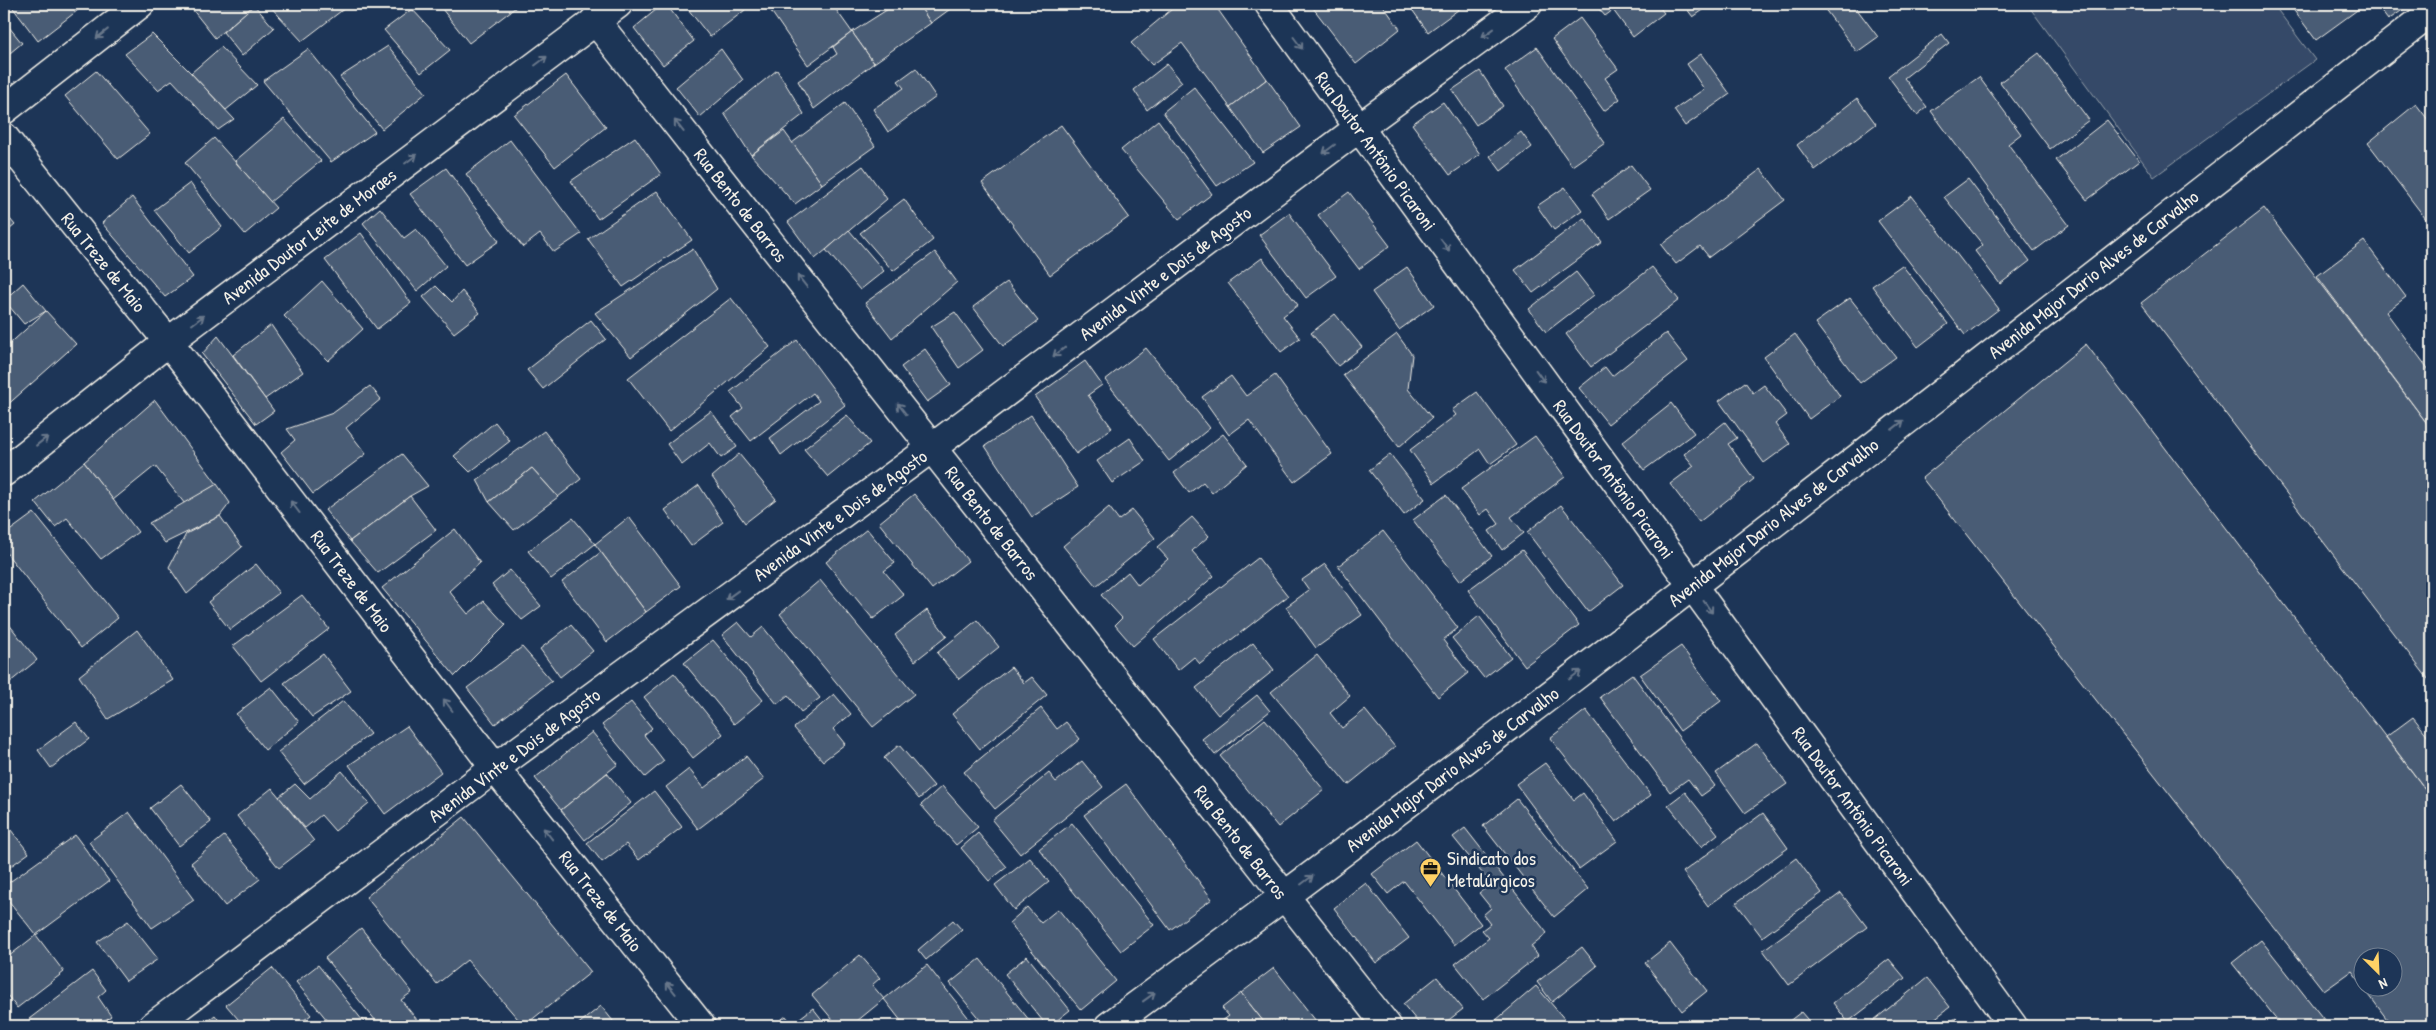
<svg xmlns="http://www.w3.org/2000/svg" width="2436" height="1030" font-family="'Patrick Hand',sans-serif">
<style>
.green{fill:#354a67;stroke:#949ea8}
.building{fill:#485b74;stroke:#f4f1e8}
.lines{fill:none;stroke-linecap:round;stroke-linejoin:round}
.minor-casing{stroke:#f4f1e8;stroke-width:31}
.tertiary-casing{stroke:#f4f1e8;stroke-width:31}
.minor{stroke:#1d3557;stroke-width:28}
.tertiary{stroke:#1d3557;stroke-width:28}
.oneway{stroke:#68778a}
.labels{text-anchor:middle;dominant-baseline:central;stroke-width:5;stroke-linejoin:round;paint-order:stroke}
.street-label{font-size:19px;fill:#f4f1e8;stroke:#1d3557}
.poi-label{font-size:19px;fill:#f4f1e8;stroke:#1d3557;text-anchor:start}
</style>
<rect width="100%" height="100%" fill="#1d3557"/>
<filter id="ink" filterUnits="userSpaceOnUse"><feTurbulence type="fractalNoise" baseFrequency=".02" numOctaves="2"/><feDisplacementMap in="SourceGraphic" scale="10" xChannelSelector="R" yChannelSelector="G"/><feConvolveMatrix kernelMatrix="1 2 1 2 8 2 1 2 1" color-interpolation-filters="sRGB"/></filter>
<g filter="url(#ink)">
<polygon class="green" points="2027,4 2273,4 2315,60 2154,177"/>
<g class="building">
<polygon points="10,4 79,4 82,7 38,41"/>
<polygon points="188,4 256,4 215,38"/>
<polygon points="268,4 342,4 345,8 302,41"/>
<polygon points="438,4 520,4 469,43"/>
<polygon points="663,4 666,4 694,41 663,65 634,28"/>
<polygon points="684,4 741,4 745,10 710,37"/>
<polygon points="766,4 832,4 852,32 808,65"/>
<polygon points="896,4 918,4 931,23 874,63 852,32"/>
<polygon points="918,4 957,4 931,23"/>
<polygon points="1141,4 1157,4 1147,12"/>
<polygon points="1178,4 1214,4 1267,79 1230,107 1182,43 1152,65 1131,43"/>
<polygon points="1310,4 1382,4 1400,29 1356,64"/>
<polygon points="1408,4 1466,4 1428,32"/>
<polygon points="1595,4 1657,4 1664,13 1633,37 1613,10 1605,16"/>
<polygon points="1683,4 1712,4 1693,17"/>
<polygon points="1821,4 1853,4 1878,37 1857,52"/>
<polygon points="2289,4 2357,4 2360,8 2316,40"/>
<polygon points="2376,4 2405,4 2407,7 2388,20"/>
<polygon points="254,5 274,28 242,56 223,32"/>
<polygon points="412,9 450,50 421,73 384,30"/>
<polygon points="1580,18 1618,69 1605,78 1620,99 1604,111 1552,39"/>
<polygon points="4,21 22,43 4,58"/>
<polygon points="852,32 874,63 814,109 798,81 837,54 833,47"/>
<polygon points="152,34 191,73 234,119 218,130 172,80 158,90 125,54"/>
<polygon points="1942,34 1949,43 1904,78 1927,107 1917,115 1888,76"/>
<polygon points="388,46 426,93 382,129 340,77"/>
<polygon points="221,47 257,85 226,110 191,73"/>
<polygon points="1537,47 1605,143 1572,166 1505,70"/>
<polygon points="308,49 375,132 331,162 263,81"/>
<polygon points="721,49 743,80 700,117 676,87"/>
<polygon points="2039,53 2089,120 2050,149 2000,82"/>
<polygon points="1701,54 1730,94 1685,126 1674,110 1704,89 1687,64"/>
<polygon points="1167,64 1182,82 1147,110 1134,90"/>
<polygon points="916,68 936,97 888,132 873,109 904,88 898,81"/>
<polygon points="777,70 804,114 751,155 724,113"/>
<polygon points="96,71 150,134 118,159 65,96"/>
<polygon points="1480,71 1503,106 1476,125 1452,90"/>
<polygon points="566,75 606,127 555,167 514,115"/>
<polygon points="1979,77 2021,134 2008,144 2069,225 2034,251 1931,111"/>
<polygon points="1267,79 1301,127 1263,153 1230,107"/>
<polygon points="1194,87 1253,162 1217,186 1163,112"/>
<polygon points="1857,98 1876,124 1815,170 1797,145"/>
<polygon points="1443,102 1480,154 1450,175 1412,124"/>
<polygon points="845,103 875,146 822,184 792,143"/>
<polygon points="2416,104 2432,125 2432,227 2368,143"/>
<polygon points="284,119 321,161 270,202 235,161"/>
<polygon points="1158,120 1212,194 1179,219 1121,150"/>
<polygon points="2107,120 2139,161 2087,200 2056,160"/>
<polygon points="1061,125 1129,217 1050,275 982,183"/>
<polygon points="784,131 822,184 795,204 751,155"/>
<polygon points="1521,132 1532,147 1501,171 1490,156"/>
<polygon points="635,137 661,174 598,219 571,181"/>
<polygon points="214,138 276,208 245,234 185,163"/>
<polygon points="510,140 581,234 554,252 540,234 523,247 466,174"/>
<polygon points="1631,165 1650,190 1609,219 1592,194"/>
<polygon points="863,166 887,199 815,259 788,222"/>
<polygon points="446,168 499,241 465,265 410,194"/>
<polygon points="1761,169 1785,200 1709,257 1700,246 1676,264 1661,245"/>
<polygon points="1968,179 2030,261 2000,284 1975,251 1983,245 1944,197"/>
<polygon points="190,183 222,227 189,253 154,210"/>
<polygon points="1565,187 1582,210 1554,230 1537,206"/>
<polygon points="657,191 692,240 623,287 588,239"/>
<polygon points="1349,192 1390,246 1359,269 1318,215"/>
<polygon points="1912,196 1999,309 1965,335 1878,221"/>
<polygon points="132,197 193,277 165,297 102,223"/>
<polygon points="904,199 933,240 893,271 860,233"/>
<polygon points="380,208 404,238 416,229 446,266 417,291 363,223"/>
<polygon points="2264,208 2432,430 2432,684 2141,303"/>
<polygon points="4,212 15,225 4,234"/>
<polygon points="1289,213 1336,276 1306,298 1259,235"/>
<polygon points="1584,218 1602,242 1533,293 1515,270"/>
<polygon points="849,230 884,271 860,290 826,250"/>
<polygon points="361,233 411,303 377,329 325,260"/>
<polygon points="2364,241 2406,297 2386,312 2432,374 2432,430 2317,276"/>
<polygon points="693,249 717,289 631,357 595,313"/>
<polygon points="935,252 957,282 892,338 865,303"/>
<polygon points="1262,258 1298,305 1283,316 1300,338 1281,352 1228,283"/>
<polygon points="1902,265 1948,324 1918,347 1872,286"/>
<polygon points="1407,267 1434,305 1399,330 1372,292"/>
<polygon points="1652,267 1679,300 1591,367 1566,334"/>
<polygon points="1576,272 1594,295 1546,332 1529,309"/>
<polygon points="322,281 363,329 328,361 284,316"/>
<polygon points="1007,282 1038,321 1003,346 973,307"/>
<polygon points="23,283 46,311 24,324 4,300"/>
<polygon points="436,286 452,302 462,291 480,313 454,333 423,297"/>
<polygon points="731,298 770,347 669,431 628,378"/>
<polygon points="1850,298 1896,357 1860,383 1815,323"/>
<polygon points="46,311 76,344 4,408 4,349"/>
<polygon points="955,312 983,350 959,368 931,327"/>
<polygon points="1335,314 1362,347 1338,366 1311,333"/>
<polygon points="591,320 606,339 543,389 527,370"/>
<polygon points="271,325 303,372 265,399 233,355"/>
<polygon points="1666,333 1688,361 1608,424 1579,388 1605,367 1612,376"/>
<polygon points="1397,334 1412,355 1408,389 1432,418 1399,447 1343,375"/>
<polygon points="1795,334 1840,396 1809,419 1764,357"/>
<polygon points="218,336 274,411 256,424 202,354"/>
<polygon points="797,340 845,405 781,455 770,438 819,401 813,393 751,441 732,417 743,408 730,392"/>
<polygon points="2086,344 2432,798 2432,1026 2392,1026 2364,988 2394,988 2394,958 2364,958 2364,987 2352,971 2324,991 1922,478"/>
<polygon points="1146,348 1210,428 1169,461 1105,380"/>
<polygon points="925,349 951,385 927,402 901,367"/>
<polygon points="1085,361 1102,385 1088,395 1112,428 1076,454 1035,397"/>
<polygon points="1275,375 1332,454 1294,482 1249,420 1229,435 1202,397 1231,376 1246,396"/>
<polygon points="1745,382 1753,393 1764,385 1787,415 1775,424 1790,444 1764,463 1719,401"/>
<polygon points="370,386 381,399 346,428 366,454 313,494 281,452 295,440 287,429 333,413"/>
<polygon points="1477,392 1516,445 1490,464 1480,449 1434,483 1410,450 1456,415 1452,410"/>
<polygon points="155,400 217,484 185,504 155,466 113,500 84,462"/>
<polygon points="1671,403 1694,433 1644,470 1622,442"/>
<polygon points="711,411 737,447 721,458 710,443 682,465 667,444"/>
<polygon points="847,415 870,443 828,477 804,449"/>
<polygon points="1031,415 1078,487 1032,517 985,446"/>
<polygon points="495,422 510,441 470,472 454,456"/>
<polygon points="1725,422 1737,438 1728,444 1754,479 1699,522 1670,484 1694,466 1684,454"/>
<polygon points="544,431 581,479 558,497 532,468 489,502 477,480"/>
<polygon points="1223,434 1247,464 1212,493 1203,482 1189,493 1174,473"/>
<polygon points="1535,436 1565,477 1511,517 1524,533 1502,550 1489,531 1499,524 1488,509 1480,515 1461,489"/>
<polygon points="1130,438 1145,461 1112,483 1097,461"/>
<polygon points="402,454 428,486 410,496 350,541 325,510"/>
<polygon points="739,454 776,499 745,523 712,477"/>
<polygon points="1390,454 1425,499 1404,515 1369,470"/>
<polygon points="84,462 138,532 101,559 67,518 55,527 35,502"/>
<polygon points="532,468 558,497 514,530 489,502"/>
<polygon points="217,484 230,503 220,516 165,543 149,523"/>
<polygon points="699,485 723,522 691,546 665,510"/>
<polygon points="914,494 968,561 932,589 879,523"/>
<polygon points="1446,495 1492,556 1460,581 1413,520"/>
<polygon points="410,496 436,530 378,573 350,541"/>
<polygon points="1561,505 1623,585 1588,612 1527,532"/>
<polygon points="1109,507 1119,520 1132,510 1155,538 1096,586 1063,546"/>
<polygon points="34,513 118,618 81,648 4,550 4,535"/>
<polygon points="220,516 242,547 187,594 169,567 186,534"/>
<polygon points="629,517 681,586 646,612 595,544"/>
<polygon points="1192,517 1209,536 1192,551 1214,576 1133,646 1115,625 1122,618 1101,595 1128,572 1138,585 1168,559 1157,547"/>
<polygon points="573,518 595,544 551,579 528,551"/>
<polygon points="455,529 480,563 449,591 468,614 484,601 506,625 455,676 382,588"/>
<polygon points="867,529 895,563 884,571 904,595 873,619 826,562"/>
<polygon points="1383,531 1458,628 1443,640 1468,673 1438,697 1338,566"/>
<polygon points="1522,550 1579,625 1525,666 1468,590"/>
<polygon points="601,552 646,612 607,642 562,582"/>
<polygon points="1258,558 1288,596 1200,664 1194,657 1178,670 1154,639"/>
<polygon points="256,564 279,593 230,630 208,602"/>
<polygon points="1325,564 1362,615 1316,648 1286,607 1309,590 1302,580"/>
<polygon points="510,570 541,606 522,620 492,585"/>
<polygon points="820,580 914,694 873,727 780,614"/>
<polygon points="302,595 329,629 261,681 233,646"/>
<polygon points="927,610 947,636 915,661 895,635"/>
<polygon points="1479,616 1511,657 1484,678 1452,638"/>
<polygon points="4,618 37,660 4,687"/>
<polygon points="977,620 999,647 959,679 937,653"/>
<polygon points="738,622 751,637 763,627 820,698 801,712 788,695 777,704 722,635"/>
<polygon points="571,625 593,651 560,677 540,649"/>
<polygon points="137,630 173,680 108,719 79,676"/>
<polygon points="713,640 763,700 734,724 684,663"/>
<polygon points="1253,643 1274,670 1218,715 1196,688"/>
<polygon points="1681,646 1721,701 1680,731 1640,675"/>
<polygon points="522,647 552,681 495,724 467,688"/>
<polygon points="323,654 351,691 312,717 284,683"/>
<polygon points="1317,655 1350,696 1330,713 1342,728 1365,710 1395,747 1348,785 1271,692"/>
<polygon points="1011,667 1024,683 1032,677 1047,695 980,749 952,714"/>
<polygon points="674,673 723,734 693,758 644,697"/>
<polygon points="1632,674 1715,786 1701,796 1688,779 1670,792 1600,697"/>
<polygon points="271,687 299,722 265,750 236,714"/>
<polygon points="834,694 851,714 833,729 845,744 823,761 794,728"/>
<polygon points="1257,695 1270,711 1215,755 1202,739"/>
<polygon points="343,701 370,734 304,784 278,752"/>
<polygon points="631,702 652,728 644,735 664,761 645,777 602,725"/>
<polygon points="1041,708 1057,729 1066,722 1080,739 995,809 964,772"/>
<polygon points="1586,710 1651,795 1616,822 1550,738"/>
<polygon points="2413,717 2432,741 2432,798 2386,737"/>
<polygon points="1265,719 1324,790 1278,827 1220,756"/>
<polygon points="76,722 89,739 51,768 38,750"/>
<polygon points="407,726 441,772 385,814 349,765"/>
<polygon points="592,732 618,764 561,810 535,778"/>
<polygon points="1757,743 1787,784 1745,813 1716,773"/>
<polygon points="899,745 934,786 919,799 884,758"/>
<polygon points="746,756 764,779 698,829 666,787 689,769 704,788"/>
<polygon points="1082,761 1103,787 1020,854 992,820 1049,773 1056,782"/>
<polygon points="1545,763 1574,800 1583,793 1617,841 1579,869 1516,784"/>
<polygon points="342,771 369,803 335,831 321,815 305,828 279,797 295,784 310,799"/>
<polygon points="607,773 631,803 585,840 561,810"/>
<polygon points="181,784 211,822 179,846 150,808"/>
<polygon points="1126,784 1212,899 1170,930 1084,815"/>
<polygon points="942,786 978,827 956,845 921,805"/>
<polygon points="272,788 314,841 279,868 237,816"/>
<polygon points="654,791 682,827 639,860 626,844 602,862 587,843"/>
<polygon points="1685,792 1718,834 1701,847 1668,805"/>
<polygon points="1517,799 1588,889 1554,917 1483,826"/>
<polygon points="129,812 194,900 152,928 89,842"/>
<polygon points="1763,813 1788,848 1708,906 1683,872"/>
<polygon points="464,817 591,972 524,1026 467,960 437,984 366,897"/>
<polygon points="1072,823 1154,925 1121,951 1039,849"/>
<polygon points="7,825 29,853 4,871 4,828"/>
<polygon points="1465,828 1547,933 1531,946 1538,956 1483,999 1455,964 1489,938 1482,930 1490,924 1483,915 1491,908 1479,893 1491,884 1453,837"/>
<polygon points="978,833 1007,867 989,881 961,848"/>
<polygon points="75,835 109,881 36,935 4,895 4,886"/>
<polygon points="224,836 260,879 225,906 191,863"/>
<polygon points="1416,840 1481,924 1454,945 1404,881 1388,894 1372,874"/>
<polygon points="1030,858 1049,882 1014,910 995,885"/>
<polygon points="1796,858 1822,893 1762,937 1736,903"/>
<polygon points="1366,883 1409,938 1376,963 1334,908"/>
<polygon points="1841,893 1867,927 1789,985 1763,950"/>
<polygon points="1027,907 1041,923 1058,909 1116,981 1081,1010 1009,923"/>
<polygon points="953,920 962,930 926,960 918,950"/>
<polygon points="128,921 158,959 126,981 97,942"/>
<polygon points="361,928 412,992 401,1000 422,1026 380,1026 325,958"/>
<polygon points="36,935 64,972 17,1008 4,991 4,960"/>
<polygon points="2261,940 2329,1026 2282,1026 2232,963"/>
<polygon points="1670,943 1707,991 1682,1011 1645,963"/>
<polygon points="1582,947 1597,966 1552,1002 1537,982"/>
<polygon points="860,955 880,978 872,985 884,999 851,1026 838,1026 812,995"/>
<polygon points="1027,956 1070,1010 1050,1026 1047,1026 1005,974"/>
<polygon points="980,959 1034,1026 985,1026 950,983"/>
<polygon points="1889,959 1905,978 1848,1022 1833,1003"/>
<polygon points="318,965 367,1026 332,1026 296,982"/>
<polygon points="927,965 975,1026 905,1026 884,999"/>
<polygon points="272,968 311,1015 296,1026 244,1026 226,1005"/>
<polygon points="1274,968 1320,1026 1267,1026 1241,993"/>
<polygon points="92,971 106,990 98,997 111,1016 97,1026 35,1026 29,1019"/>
<polygon points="1437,977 1463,1009 1441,1026 1421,1026 1403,1004"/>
<polygon points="1927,978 1950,1007 1925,1026 1871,1026 1869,1024"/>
<polygon points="1536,986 1567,1022 1561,1026 1489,1026"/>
<polygon points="1241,993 1267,1026 1215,1026 1229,1016 1222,1008"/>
<polygon points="601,1006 617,1026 576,1026"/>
<polygon points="813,1008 827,1026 772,1026 786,1016 792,1024"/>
<polygon points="1801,1012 1813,1026 1783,1026"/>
<polygon points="215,1015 223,1026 201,1026"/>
<polygon points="1956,1018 1962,1026 1945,1026"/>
<polygon points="872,1019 878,1026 863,1026"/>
</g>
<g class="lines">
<defs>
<g id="minor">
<polyline points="1269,4 2013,1026"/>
<polyline points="595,20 1387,1026"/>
<polyline points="4,137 186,364 495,768 701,1026"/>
<polyline points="153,1026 495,768 933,447 1360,127 1528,4"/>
<path d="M1109,1026C1557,697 1993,352 2432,12"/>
</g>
<g id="tertiary">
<polyline points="4,110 140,4"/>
<polyline points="4,472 168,342 618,4"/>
</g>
</defs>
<use href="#minor" class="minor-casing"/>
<use href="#tertiary" class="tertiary-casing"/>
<use href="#minor" class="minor"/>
<use href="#tertiary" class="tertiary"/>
</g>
<defs><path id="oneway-shaft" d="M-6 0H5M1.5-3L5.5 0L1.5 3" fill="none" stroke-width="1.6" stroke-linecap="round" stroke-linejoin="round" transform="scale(1.25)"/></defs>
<g class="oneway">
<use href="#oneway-shaft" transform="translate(1488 33) rotate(144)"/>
<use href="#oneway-shaft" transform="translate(102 34) rotate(142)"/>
<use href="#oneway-shaft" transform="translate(1298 43) rotate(53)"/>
<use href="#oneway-shaft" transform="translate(541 61) rotate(-37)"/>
<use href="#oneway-shaft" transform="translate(679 126) rotate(-128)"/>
<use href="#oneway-shaft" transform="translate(1329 149) rotate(143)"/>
<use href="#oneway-shaft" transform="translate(411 159) rotate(-37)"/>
<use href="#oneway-shaft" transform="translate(1445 245) rotate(54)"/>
<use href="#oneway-shaft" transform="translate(802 281) rotate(-128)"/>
<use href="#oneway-shaft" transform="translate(198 320) rotate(-37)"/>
<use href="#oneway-shaft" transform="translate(1059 352) rotate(143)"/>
<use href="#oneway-shaft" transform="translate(1540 376) rotate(54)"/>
<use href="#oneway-shaft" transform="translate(902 409) rotate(-128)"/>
<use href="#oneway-shaft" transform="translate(1898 425) rotate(-38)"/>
<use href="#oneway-shaft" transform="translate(42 441) rotate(-38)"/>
<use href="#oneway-shaft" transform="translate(295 507) rotate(-127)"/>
<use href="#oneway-shaft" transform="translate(732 595) rotate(144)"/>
<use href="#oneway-shaft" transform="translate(1708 607) rotate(54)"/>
<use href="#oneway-shaft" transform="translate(1575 675) rotate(-37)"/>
<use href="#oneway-shaft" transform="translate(448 705) rotate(-127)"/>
<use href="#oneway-shaft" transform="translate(548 834) rotate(-128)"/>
<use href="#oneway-shaft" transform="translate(1307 880) rotate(-37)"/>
<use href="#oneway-shaft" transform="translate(671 988) rotate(-128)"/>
<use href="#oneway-shaft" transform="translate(1149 997) rotate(-36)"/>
</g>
</g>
<defs>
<symbol id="office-pin" viewBox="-11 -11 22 30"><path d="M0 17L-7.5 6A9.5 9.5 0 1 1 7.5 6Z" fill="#ffd166" stroke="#1d3557"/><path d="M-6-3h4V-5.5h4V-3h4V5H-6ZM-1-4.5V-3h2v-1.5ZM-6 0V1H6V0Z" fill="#111"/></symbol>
</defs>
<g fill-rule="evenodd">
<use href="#office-pin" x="1418" y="856" width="25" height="34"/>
</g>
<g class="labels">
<g class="street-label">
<text transform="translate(1376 151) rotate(54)">Rua Doutor Antônio Picaroni</text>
<text transform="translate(741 205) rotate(52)">Rua Bento de Barros</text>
<text transform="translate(309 236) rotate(-37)">Avenida Doutor Leite de Moraes</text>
<text transform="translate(104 262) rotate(51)">Rua Treze de Maio</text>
<text transform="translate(1165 273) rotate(-37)">Avenida Vinte e Dois de Agosto</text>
<text transform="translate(2093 274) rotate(-38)">Avenida Major Dario Alves de Carvalho</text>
<text transform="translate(1614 479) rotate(54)">Rua Doutor Antônio Picaroni</text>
<text transform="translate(840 515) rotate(-36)">Avenida Vinte e Dois de Agosto</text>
<text transform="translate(1773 522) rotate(-38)">Avenida Major Dario Alves de Carvalho</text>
<text transform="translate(992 523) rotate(52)">Rua Bento de Barros</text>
<text transform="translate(352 581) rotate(53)">Rua Treze de Maio</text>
<text transform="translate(514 755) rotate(-37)">Avenida Vinte e Dois de Agosto</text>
<text transform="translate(1452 769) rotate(-37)">Avenida Major Dario Alves de Carvalho</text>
<text transform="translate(1853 806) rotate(54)">Rua Doutor Antônio Picaroni</text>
<text transform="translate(1241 842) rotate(52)">Rua Bento de Barros</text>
<text transform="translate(601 901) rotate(52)">Rua Treze de Maio</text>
</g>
<g class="poi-label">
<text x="1447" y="858">Sindicato dos<tspan x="1447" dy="22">Metalúrgicos</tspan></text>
</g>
</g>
<rect width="2436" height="1030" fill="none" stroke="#1d3557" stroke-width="20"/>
<rect x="10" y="10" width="2416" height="1010" fill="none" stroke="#f4f1e8" stroke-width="2" filter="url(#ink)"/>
<g transform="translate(2378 972) rotate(156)"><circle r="24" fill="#1d3557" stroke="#738091"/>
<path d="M0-4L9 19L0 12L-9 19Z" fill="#ffd166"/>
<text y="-8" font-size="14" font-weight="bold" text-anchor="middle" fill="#f4f1e8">N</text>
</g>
</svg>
